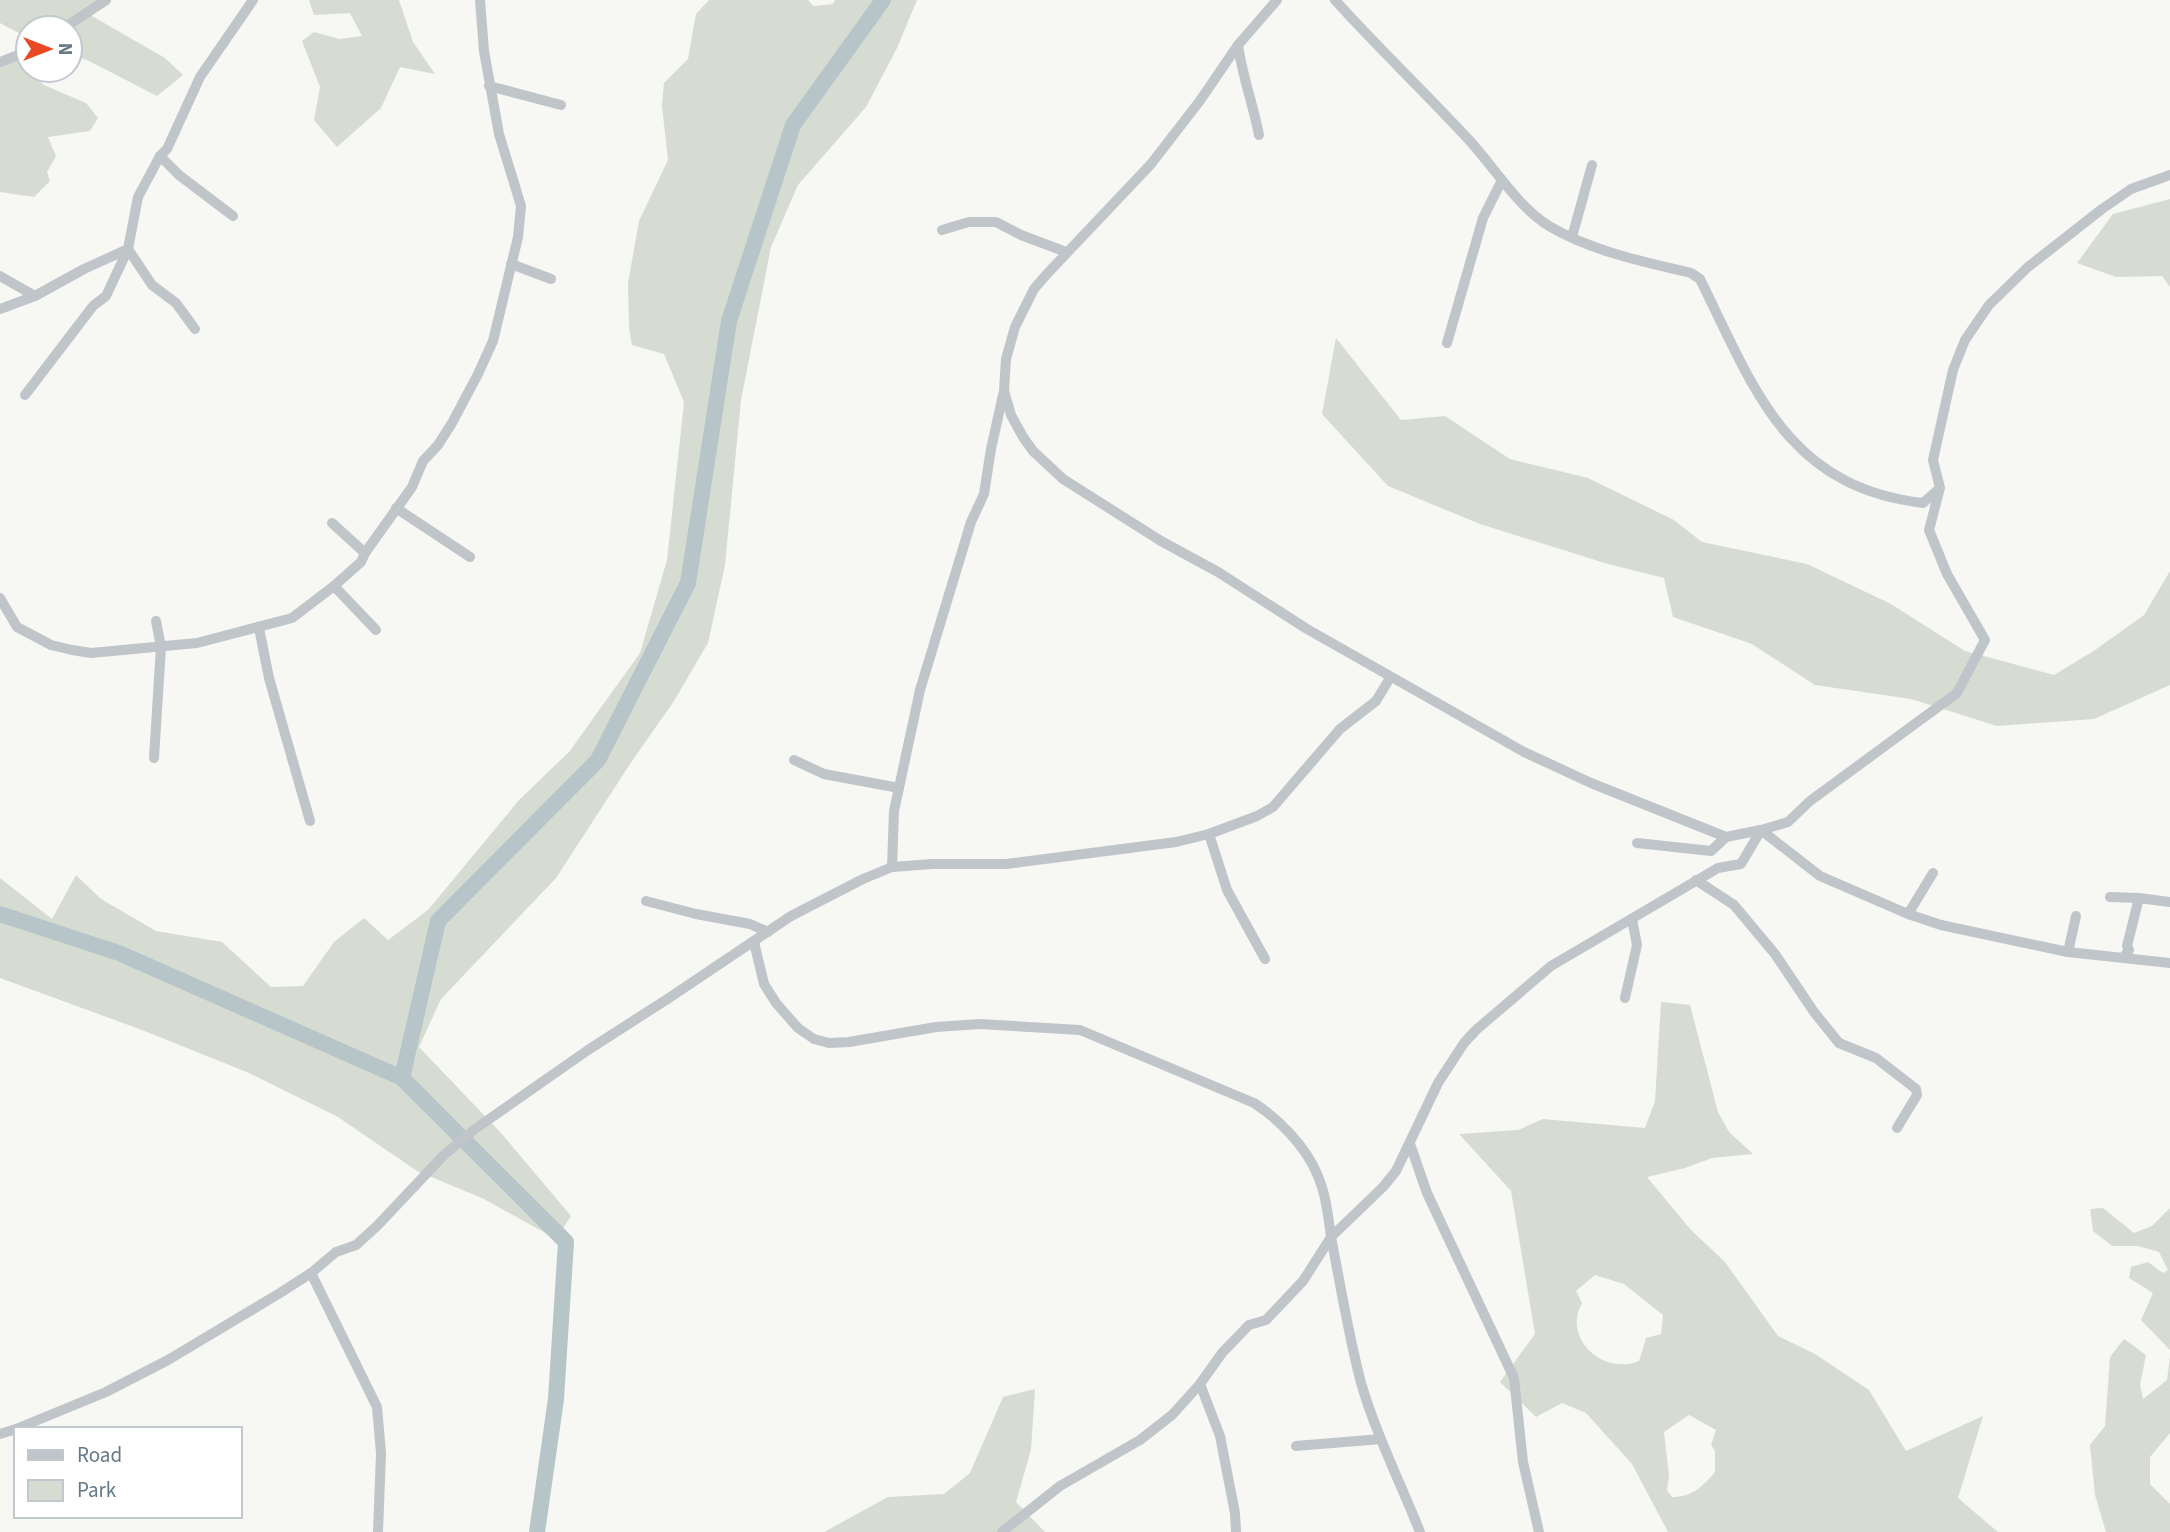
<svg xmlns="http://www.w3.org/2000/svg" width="2170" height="1532" font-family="'Source Sans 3',sans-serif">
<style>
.green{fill:#d7dcd3;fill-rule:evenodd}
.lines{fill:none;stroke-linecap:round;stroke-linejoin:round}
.river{stroke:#b7c5c8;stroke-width:16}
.minor{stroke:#c0c5c9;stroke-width:10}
</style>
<rect width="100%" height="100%" fill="#f7f7f4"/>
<g class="green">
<polygon points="0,0 98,0 92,16 165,58 183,75 157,96 91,62 70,53 70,28 28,28 28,50 13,57 44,85 86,103 98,118 90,131 48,137 56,156 47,172 50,181 34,197 0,192 0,65 8,59 26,37 0,23"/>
<polygon points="309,0 399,0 413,42 435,74 400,67 381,108 337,147 314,120 320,87 302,41 314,32 339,39 362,36 350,13 314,15"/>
<polygon points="709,0 808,0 813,6 833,4 835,0 917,0 897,48 866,107 798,185 771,247 741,400 725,565 708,643 674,701 632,761 556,878 441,999 419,1047 502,1134 571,1216 556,1239 484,1199 417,1171 338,1117 249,1073 142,1030 0,978 0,878 52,919 76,875 101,899 156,931 222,942 271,987 303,986 334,942 364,918 388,940 428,910 519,800 569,752 640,653 667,560 684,402 664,354 632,345 629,327 628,283 639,221 668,160 662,106 664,83 688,59 696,14"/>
<polygon points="2170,199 2170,287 2162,276 2116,277 2077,263 2113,214"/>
<polygon points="1336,338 1401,420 1445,416 1510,459 1588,478 1674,520 1702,542 1807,564 1891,604 1965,651 2054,675 2095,650 2144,615 2170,571 2170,685 2094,719 1997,726 1911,699 1815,685 1752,644 1673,617 1664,578 1608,564 1480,524 1388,486 1322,414"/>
<path d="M1661,1002L1690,1005L1718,1112L1729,1132L1753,1154L1712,1158L1685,1168L1647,1177L1690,1229L1725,1262L1778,1336L1815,1354L1869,1390L1906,1451L1983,1416L1958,1498L1998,1532H1668L1632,1464L1586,1413L1562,1403L1536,1417L1500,1382L1535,1334L1511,1191L1459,1134L1518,1130L1543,1119L1645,1128L1655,1101ZM1595,1275L1624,1284L1663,1315L1661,1334L1646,1338L1639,1361C1603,1376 1562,1338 1582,1303L1576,1291ZM1689,1415L1716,1430L1711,1445L1715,1451V1472C1702,1487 1692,1497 1672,1497L1667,1490L1669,1475L1664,1432Z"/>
<polygon points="2103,1208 2134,1233 2152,1226 2170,1208 2170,1350 2141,1320 2153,1293 2129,1278 2131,1267 2148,1262 2163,1273 2168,1270 2159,1252 2138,1246 2112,1246 2093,1231 2090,1209"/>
<polygon points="2124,1339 2146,1355 2140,1385 2143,1399 2167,1380 2170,1357 2170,1433 2150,1457 2150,1484 2170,1504 2170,1532 2106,1532 2095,1495 2090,1445 2105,1426 2110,1357"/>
<polygon points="1035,1389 1031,1450 1016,1502 1045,1532 824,1532 888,1497 944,1494 970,1473 1003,1397"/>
</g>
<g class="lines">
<g class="river">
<polyline points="0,914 119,953 402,1078 566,1242 556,1399 537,1532"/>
<polyline points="402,1078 438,921 598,760 688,583 729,321 793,125 883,0"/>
</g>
<g class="minor">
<polyline points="1277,0 1238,45 1199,102 1151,164 1046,275 1034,289 1015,327 1006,359 1004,391 1011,415 1023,437 1033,451 1063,479 1161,541 1218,572 1307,629 1524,752 1591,783 1726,837 1761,830 1820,876 1908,914 1941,925 2068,952 2170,963"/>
<path d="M1335,0C1378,48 1425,92 1469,140C1494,167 1517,206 1549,226C1591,251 1644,262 1691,273L1700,279C1754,388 1786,487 1923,503L1939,489"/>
<polyline points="64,28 106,0"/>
<path d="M1238,45C1242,75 1253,104 1259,135"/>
<polyline points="0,62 28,51"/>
<polyline points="489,86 561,105"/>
<polyline points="160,156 179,175 233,216"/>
<polyline points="942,230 969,222 996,222 1021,235 1066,252"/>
<polyline points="1572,237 1592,165"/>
<polyline points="511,264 551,279"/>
<polyline points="0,276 35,296"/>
<polyline points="0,309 35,296 84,269 128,249 152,285 176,303 195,329"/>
<polyline points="1447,343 1483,218 1502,180"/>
<polyline points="25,395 93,306 106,296 128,249 138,197 160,156 167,149 200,77 253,0"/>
<polyline points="396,508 470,557"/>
<polyline points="332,523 365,553"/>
<polyline points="334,586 376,630"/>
<polyline points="0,598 17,627 51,645 72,650 91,653 197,643 292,618 334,586 361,562 365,553 412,487 423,461 438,445 452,423 478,374 493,341 518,237 521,206 499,134 484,51 480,0"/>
<polyline points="259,628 269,678 310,821"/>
<polyline points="154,758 161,647 156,621"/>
<polyline points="794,760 824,774 899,788"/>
<polyline points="1209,834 1227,890 1265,959"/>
<polyline points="1637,843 1711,851 1726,837"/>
<polyline points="892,867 894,811 920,690 971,522 984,494 991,449 1003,395"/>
<polyline points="1696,880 1734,905 1775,954 1814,1012 1839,1043 1876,1058 1916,1089 1917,1095 1897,1128"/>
<polyline points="2110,897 2139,898"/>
<polyline points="646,901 696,914 750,924 768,932"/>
<polyline points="1908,914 1933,873"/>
<path d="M754,942L764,984L776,1003L798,1028L814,1039L829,1043L849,1042L936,1027L980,1024L1080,1030L1254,1103C1279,1119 1306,1147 1317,1174C1327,1196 1328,1219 1332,1242C1341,1289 1349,1337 1361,1383C1376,1434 1400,1482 1420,1532"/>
<polyline points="2068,952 2076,916"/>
<polyline points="2124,957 2129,950 2127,946 2139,898 2170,902"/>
<polyline points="1625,998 1637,945 1632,919"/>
<polyline points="1410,1144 1427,1193 1514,1378 1523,1462 1539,1532"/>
<polyline points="311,1273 377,1407 381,1453 378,1532"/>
<polyline points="1200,1384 1220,1436 1235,1513 1236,1532"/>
<polyline points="16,1429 106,1392 168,1360 280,1293 311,1273 336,1252 356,1245 377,1226 443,1156 475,1129 588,1050 669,998 791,916 863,879 892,867 932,864 1006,864 1176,842 1209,834 1257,816 1273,807 1340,729 1376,701 1390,678"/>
<polyline points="0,1434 16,1429"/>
<polyline points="1296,1446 1381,1439"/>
<polyline points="1002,1532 1060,1486 1140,1440 1172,1415 1200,1384 1222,1353 1249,1325 1266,1320 1303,1281 1331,1237 1383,1187 1396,1171 1438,1083 1464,1043 1476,1030 1551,966 1718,868 1741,864 1761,830 1788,822 1810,801 1957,693 1985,640 1947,574 1929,530 1940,488 1933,460 1953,370 1965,340 1978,321 1989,305 2028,267 2102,209 2131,189 2170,175"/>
</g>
</g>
<rect x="14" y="1427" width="228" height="91" fill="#ffffff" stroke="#c1c9cf" stroke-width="2"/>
<rect x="28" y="1450" width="35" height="10" fill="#c0c5c9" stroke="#c1c9cf" stroke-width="2"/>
<text x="77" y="1462" font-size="21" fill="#657986">Road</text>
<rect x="28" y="1480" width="35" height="21" fill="#d7dcd3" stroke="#c1c9cf" stroke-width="2"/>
<text x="77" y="1497" font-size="21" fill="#657986">Park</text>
<g transform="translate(49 49) rotate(90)"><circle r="33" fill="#ffffff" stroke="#c1c9cf" stroke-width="2"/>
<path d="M0-5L12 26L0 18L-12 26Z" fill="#e94923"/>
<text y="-10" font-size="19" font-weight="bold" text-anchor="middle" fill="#657986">N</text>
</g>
</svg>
